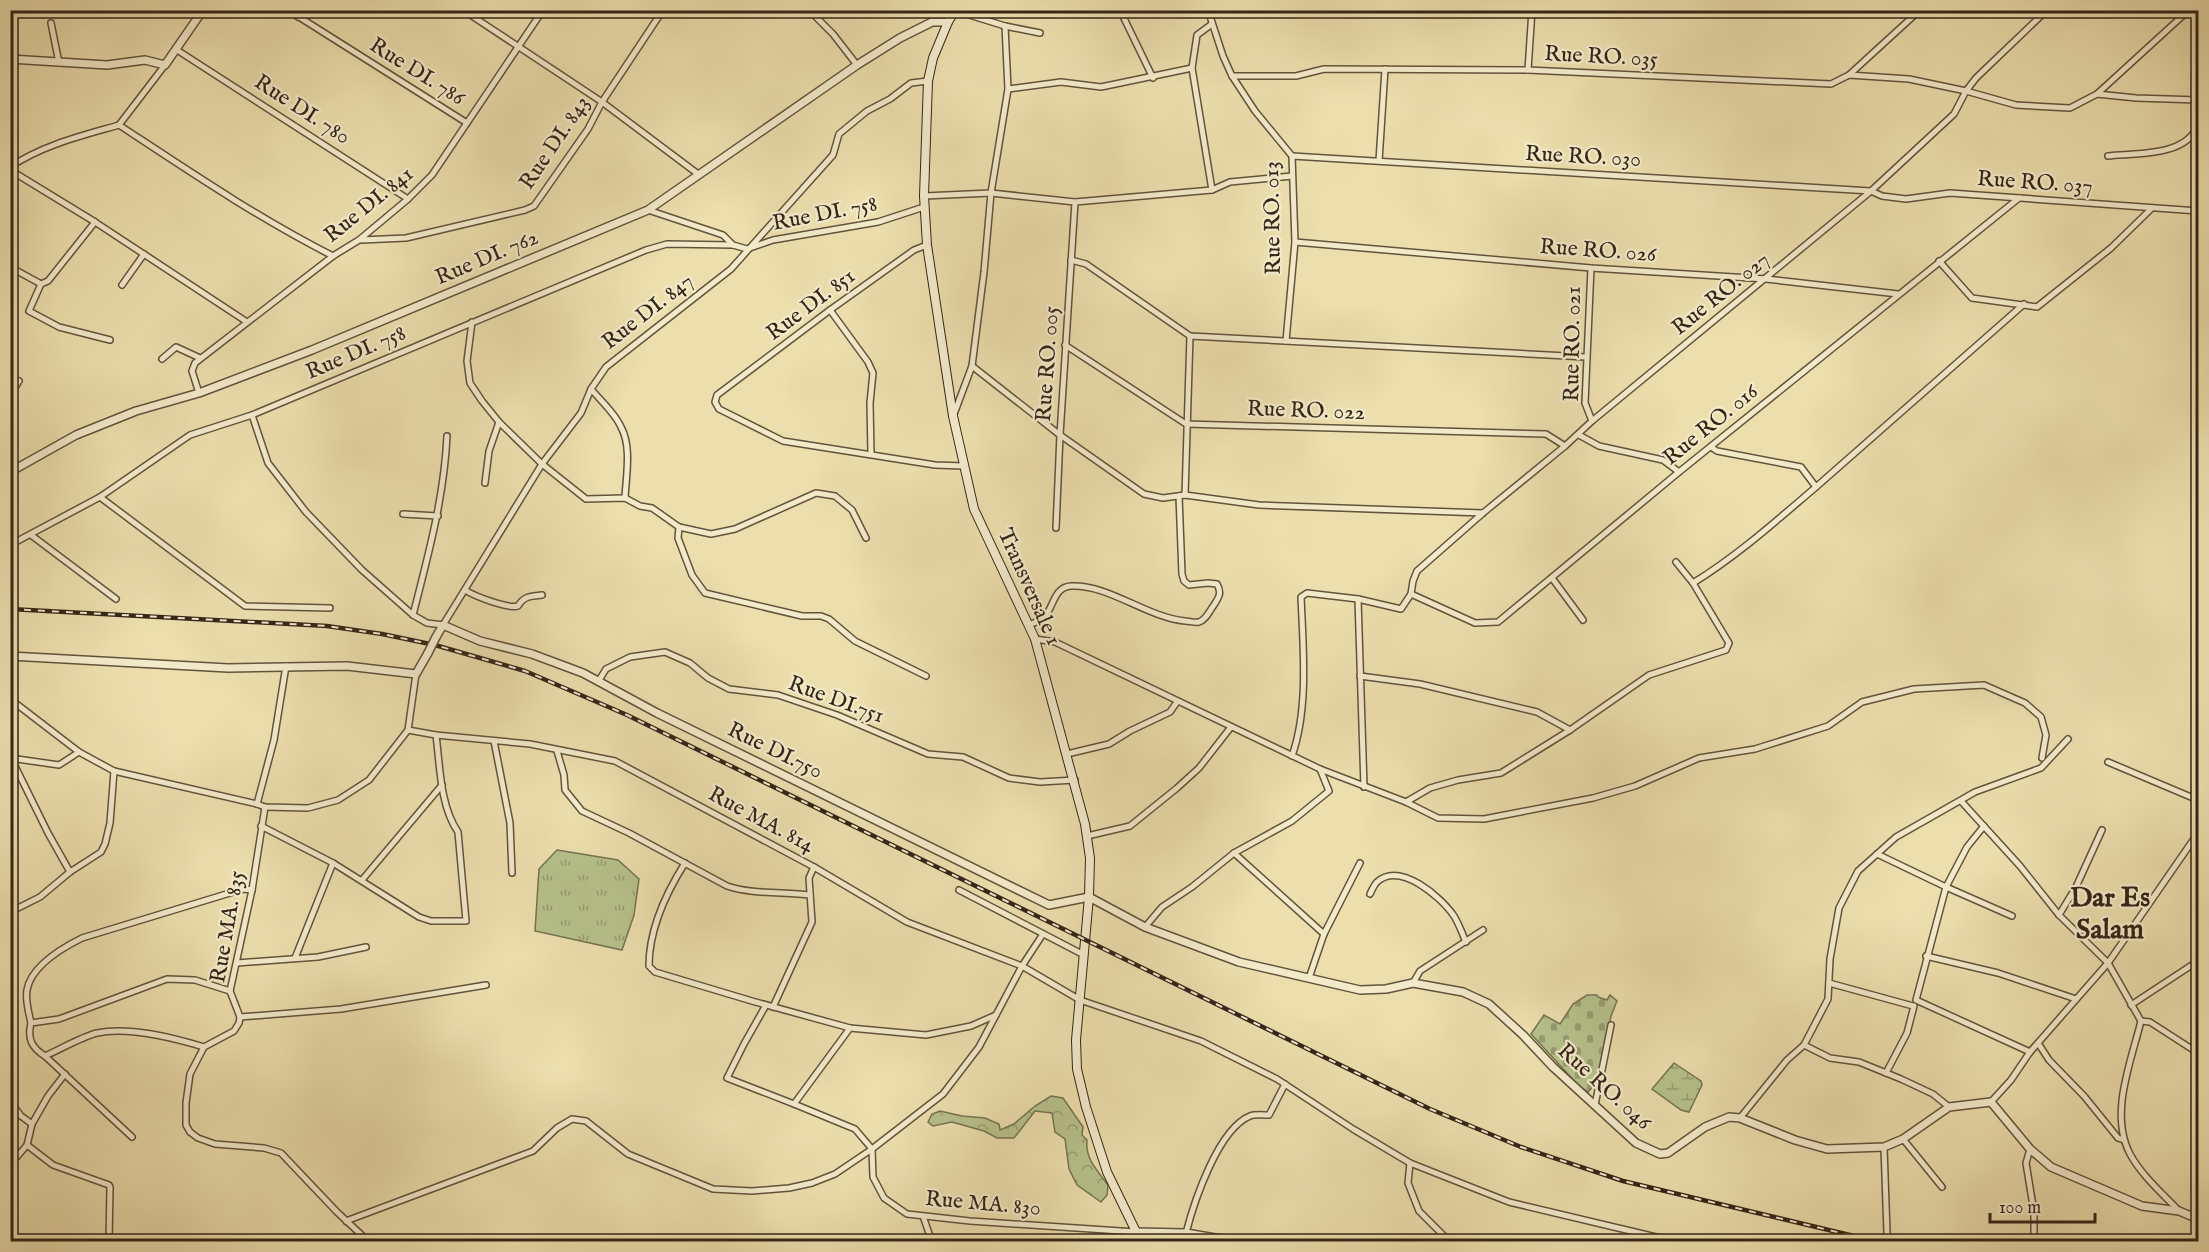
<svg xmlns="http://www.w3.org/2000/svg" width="2209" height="1252" font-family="'IM FELL English',serif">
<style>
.grass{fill:url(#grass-tufts);stroke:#757351;stroke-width:1.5}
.forest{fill:url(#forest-crowns);stroke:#757351;stroke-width:1.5}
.wetland{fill:url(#wetland-marsh);stroke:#757351;stroke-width:1.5}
.cemetery{fill:url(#cemetery-stones);stroke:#757351;stroke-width:1.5}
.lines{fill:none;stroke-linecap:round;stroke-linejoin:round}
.minor-casing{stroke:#62533c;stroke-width:8}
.tertiary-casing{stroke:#62533c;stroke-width:10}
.secondary-casing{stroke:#342517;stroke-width:10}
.minor{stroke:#f3eaca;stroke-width:5}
.tertiary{stroke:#f3eaca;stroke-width:7}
.secondary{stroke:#f3eaca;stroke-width:8}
.rail-casing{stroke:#342517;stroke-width:4.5}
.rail{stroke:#f3eaca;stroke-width:2;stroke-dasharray:7;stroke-linecap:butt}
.tertiary-bridge-casing{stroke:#62533c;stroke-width:10;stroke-linecap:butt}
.tertiary-bridge{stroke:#f3eaca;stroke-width:7}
.labels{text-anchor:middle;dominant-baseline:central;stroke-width:4.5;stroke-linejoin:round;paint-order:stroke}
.street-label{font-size:22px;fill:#342517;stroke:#f3eaca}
.district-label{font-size:28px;font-weight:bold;fill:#342517;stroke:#f3eaca}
</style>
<defs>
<pattern id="grass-tufts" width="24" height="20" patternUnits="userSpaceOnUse" patternTransform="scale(1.5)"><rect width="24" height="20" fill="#b6c18b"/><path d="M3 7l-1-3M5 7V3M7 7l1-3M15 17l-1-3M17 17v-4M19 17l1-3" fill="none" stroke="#959d71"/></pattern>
<pattern id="forest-crowns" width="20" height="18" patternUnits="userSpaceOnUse" patternTransform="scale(1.5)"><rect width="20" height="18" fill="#b6c18b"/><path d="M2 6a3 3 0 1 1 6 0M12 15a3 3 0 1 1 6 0" fill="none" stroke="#959d71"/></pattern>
<pattern id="wetland-marsh" width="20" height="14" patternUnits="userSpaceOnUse" patternTransform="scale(1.5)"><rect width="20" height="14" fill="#b6c18b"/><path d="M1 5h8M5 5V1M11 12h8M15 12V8" fill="none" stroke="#959d71"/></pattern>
<pattern id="cemetery-stones" width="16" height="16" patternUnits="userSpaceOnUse" patternTransform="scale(1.5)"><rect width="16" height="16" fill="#b6c18b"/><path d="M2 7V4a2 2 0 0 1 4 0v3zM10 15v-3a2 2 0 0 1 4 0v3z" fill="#959d71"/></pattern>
</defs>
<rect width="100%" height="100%" fill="#ecdead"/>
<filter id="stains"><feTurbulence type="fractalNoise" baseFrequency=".00333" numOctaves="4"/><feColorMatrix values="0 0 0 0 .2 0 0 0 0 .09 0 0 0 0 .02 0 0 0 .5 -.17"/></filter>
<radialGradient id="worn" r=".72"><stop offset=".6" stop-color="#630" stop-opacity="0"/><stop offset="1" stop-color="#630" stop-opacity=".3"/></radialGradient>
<polygon class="grass" points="557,850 618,860 639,879 634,915 622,950 535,931 539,869"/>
<path class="forest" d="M1051,1096L1063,1098L1083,1127L1082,1135L1087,1140C1085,1159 1097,1170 1108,1185L1107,1195L1101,1202L1077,1185L1069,1169L1065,1139L1055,1132L1052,1113L1035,1111L1014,1138H997L984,1131L952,1122L933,1126L928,1122L932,1114L940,1111L962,1116L985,1118L999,1124L1000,1130L1014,1124L1035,1106Z"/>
<polygon class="wetland" points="1674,1063 1701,1081 1702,1085 1689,1112 1681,1110 1652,1089"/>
<polygon class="cemetery" points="1587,995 1597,995 1598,997 1607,1000 1610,995 1617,1001 1611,1016 1598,1081 1588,1092 1580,1087 1531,1034 1544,1015 1560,1024 1573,1004"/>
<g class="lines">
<defs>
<g id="minor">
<polyline points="190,10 199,17"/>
<polyline points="288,10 467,123"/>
<polyline points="463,10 602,102 698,174"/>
<polyline points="809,10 833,34 857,65"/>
<polyline points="863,10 864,13"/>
<polyline points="953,10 1005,26 1040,33"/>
<polyline points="1120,10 1153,78"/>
<polyline points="1208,10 1223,56 1232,76 1255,111 1292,156 1295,242 1286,341"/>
<polyline points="298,17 309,10"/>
<polyline points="51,23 59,63"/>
<polyline points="177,50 408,199"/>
<polyline points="1528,70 1532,10"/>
<polyline points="1849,75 1920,10"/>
<polyline points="1232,76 1296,76 1324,69 1528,70 1831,84 1849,75 1909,79 1966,91 2016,105 2070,108 2097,94 2136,98 2198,100"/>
<polyline points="1008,89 1061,82 1101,87 1192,68"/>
<polyline points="2097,94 2189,10"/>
<polyline points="119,125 165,65"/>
<polyline points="1292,156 1871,191 1882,196 1906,199 1950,193 2198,211"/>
<path d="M2108,156C2136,153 2186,157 2198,125"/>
<polyline points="1379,161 1385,69"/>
<path d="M10,167C43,145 81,136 119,125C189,171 258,218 333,256"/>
<polyline points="10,170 95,222 247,322"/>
<polyline points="1212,190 1192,68 1197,35 1212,24"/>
<polyline points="924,196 991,193 1075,202 1212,190 1230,182 1292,176"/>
<polyline points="648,210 723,235 733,245"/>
<polyline points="361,240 406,238 525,210 534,206 588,129 602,102 663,10"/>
<polyline points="1295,242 1591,268 1766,279 1898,294"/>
<polyline points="927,245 914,250 830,310 717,395 715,402 719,409 783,441 935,465 964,466"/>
<polyline points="1071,260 1086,264 1190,336 1586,357"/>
<polyline points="1939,261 1972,298 2037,307 2111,248 2152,208"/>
<polyline points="10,267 41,284 48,281 95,222"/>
<polyline points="1591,268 1585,403 1592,421"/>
<polyline points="41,284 29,311 59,327 110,340"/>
<polyline points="122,285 144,254"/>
<polyline points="830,310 868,362 873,373 870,403 871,454"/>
<polyline points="472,322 467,361 470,383 482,401 499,422 542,464 586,499 625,498 640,506 652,508 679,527 711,534 735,529 816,493 835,496 852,510 866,538"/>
<polyline points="1065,345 1186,424 1546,434 1565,446"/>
<polyline points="162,359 176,347 200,358"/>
<polyline points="972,366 1060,435 1144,494 1163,498 1185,495 1259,505 1483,513"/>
<path d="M591,389C601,401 615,413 621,427C632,447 626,476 625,498"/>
<polyline points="199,393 192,371 195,363 333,256 359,240 408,199 432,175 543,10"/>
<polyline points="10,396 19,381"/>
<polyline points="954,414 972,366 984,272 991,193 1008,89 1005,26"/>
<polyline points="252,415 268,463 306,512 362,570 413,615 427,623 443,625 542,464 581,413 591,389 606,367 731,269 833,155 839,134 867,111 890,99 911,83 928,81"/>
<polyline points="1579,435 1599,446 1663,460 1679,472"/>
<polyline points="1711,447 1717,451 1801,467 1816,487 2024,304"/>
<polyline points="485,483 489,451 499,422"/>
<polyline points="1185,495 1190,336"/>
<polyline points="100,497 245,606 330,608"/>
<polyline points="403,514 438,516"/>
<polyline points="679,527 678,538 692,575 705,593 802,616 821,616 829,619 855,641 926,676"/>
<polyline points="1056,528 1060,435 1075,202"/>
<polyline points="31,535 116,599"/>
<polyline points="10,545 100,497 190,435 252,415 646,250 667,244 733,245 747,249 773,240 878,222 924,207"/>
<polyline points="1552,578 1583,620"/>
<path d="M1693,583C1737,556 1776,521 1816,487"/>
<path d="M465,590C474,596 508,609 518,606C524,596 531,596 542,595"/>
<polyline points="1411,594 1475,623 1498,622 1679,472 2019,198"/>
<polyline points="1358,599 1364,787"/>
<path d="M413,615C428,556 444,498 447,436"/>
<path d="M1029,625C1034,623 1042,620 1045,616C1054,606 1054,587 1071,586C1108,584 1146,617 1185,621C1189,621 1195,623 1199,622C1206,620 1210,610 1214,605C1219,597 1222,593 1217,584L1208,583L1189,585L1184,581L1182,574L1179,496"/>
<polyline points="1035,639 1055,642 1320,769 1406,802 1438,818 1484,819 1593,798 1635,786 1699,758 1755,749 1828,726 1862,702 1914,689 1984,685 2025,703 2041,717 2046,735 2042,758"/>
<polyline points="1360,676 1420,684 1537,712 1570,730"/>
<polyline points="598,682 606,669 630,657 665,652 690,663 708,678 729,689 778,695 837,715 928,754 963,757 1009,778 1040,782 1075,780"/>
<polyline points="10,699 79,752 114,771 257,804 265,807 308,808 338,800 369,780 408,730 416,674"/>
<polyline points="408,730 436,735 530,744 615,761 814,867 907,922 1022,966 1080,1000 1201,1041 1277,1079 1353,1129 1410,1163 1509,1202 1677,1242"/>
<polyline points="494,741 510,823 512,873"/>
<path d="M557,751L564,775L565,790L582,811L629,833L727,886C750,894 784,892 810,895"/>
<polyline points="1067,754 1109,744 1130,731 1170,712 1177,702"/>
<path d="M1292,756C1309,708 1303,646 1301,597L1307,593L1358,599L1401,609L1411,594L1413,581L1417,571L1483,513L1565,446L1592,421L1871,191L1954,114L1966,91L1976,78L2047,10"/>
<polyline points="10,758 59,765 79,752"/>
<polyline points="11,758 48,833 70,872"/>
<polyline points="2108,762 2198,800"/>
<polyline points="1961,801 2020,866 2059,915 2108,963 2141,1021"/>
<polyline points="1406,802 1430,788 1458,780 1501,773 1570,730 1649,675 1726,650 1729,643 1693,583 1676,562"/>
<polyline points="257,804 274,740 286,666"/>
<polyline points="265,807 252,890 230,991 240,1017 239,1023 234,1031 204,1047 190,1074 186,1103 186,1125 190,1132 198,1138 215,1144 264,1148 281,1153 337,1212 369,1242"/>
<path d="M261,826L333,863L419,917L431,921H466L458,832C440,806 440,766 436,735"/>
<polyline points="1984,826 1967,847 1946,887 2012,916"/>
<polyline points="1087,836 1130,826 1177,788 1199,768 1231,727"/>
<polyline points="1234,853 1324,934"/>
<polyline points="1877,854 1946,887 1916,1000 2030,1052"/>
<path d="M685,863C666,893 649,930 649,966L655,972L752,1001L850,1028L926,1035L971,1026L996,1015"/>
<polyline points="362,880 442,785"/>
<polyline points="959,890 1084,955"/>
<path d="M1370,894C1372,890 1374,885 1377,882C1400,861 1441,897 1454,916C1459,924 1462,933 1466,942"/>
<polyline points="10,912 40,897 70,872 101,852 105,844 110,823 114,771"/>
<polyline points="2059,915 2076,887 2102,830"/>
<polyline points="1145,927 1162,907 1192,887 1234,853 1292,821 1329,791 1320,769"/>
<polyline points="1926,956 1998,973 2076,999"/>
<polyline points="295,958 333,863"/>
<polyline points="237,963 318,957 366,947"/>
<polyline points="1309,978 1324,934 1360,863"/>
<polyline points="1413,983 1420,971 1483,930"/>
<polyline points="1829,983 1913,1006"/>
<polyline points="766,1005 744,1044 727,1078 794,1104"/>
<polyline points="2131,1005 2198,961"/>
<polyline points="773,1007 812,922 809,878 814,867"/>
<polyline points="240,1017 341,1009 486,985"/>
<path d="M2141,1021C2131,1062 2109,1114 2130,1154C2142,1176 2162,1193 2179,1211"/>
<polyline points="2141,1021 2150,1022 2198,1053"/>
<path d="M31,1023C29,1013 25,1001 27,990C31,966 62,948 82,938L243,889L252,890"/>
<polyline points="850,1028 794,1104 855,1129 872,1149 873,1177 884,1198 907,1214 970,1221 1136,1232"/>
<polyline points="2038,1043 2049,1060 2084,1096 2118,1138 2124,1140"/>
<polyline points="1804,1045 1830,1058 1859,1062 1901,1079 1933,1094 1949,1107"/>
<path d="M45,1056C61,1049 81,1037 97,1033C129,1026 174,1038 204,1047"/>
<polyline points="1886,1073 1907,1033 1914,1006"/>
<polyline points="10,1101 21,1116 32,1124"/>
<polyline points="1991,1102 2011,1080 2030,1052 2108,963 2198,833"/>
<polyline points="1595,1105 1611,1025"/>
<polyline points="1740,1118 1787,1060 1804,1045 1828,999 1830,959 1839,908 1858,871 1896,837 1975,792 2041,768 2068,739"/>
<path d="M132,1137L45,1056C32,1048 27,1039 31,1023L59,1019L167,979L195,980L230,991"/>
<polyline points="1903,1139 1942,1187"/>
<polyline points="27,1145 53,1165 109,1185 110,1187 109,1242"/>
<polyline points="1884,1147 1887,1233"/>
<polyline points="2030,1149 2026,1163 2034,1212 2034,1242"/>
<polyline points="1410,1163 1408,1183 1419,1211 1450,1242"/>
<polyline points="10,1165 27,1145 32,1124 48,1096 65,1074"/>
<polyline points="923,1216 932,1242"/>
<polyline points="346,1221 533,1151 557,1128 572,1119 586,1121 628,1154 713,1189 752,1191 789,1188 812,1183 835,1174 872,1149 943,1094 979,1047 1022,966 1043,934"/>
<path d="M1186,1233C1194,1202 1218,1129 1250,1116C1255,1114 1263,1115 1269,1115L1285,1084"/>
</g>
<g id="tertiary">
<polyline points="10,59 107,65 145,60 165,65 203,10"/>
<polyline points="10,472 76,435 136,411 199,393 312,350 648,210 857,65 900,38 932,22 948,22"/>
<polyline points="436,637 443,625 480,641 532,654 583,673 657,713 1049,905 1089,897 1145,927 1239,962 1360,990 1386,989 1413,983 1463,992 1489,1004 1523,1035 1553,1067 1636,1143 1660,1154 1668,1153 1705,1127 1729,1117 1740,1118 1795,1140 1827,1149 1884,1147 1903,1139 1949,1107 1991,1102 2030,1149 2051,1167 2142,1206 2179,1211 2198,1219"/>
<polyline points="10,656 228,668 347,666 416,674 428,653"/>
<polyline points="1136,1232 1186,1233 1238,1242"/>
</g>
<polyline id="secondary" points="955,10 948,22 933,58 928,81 924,196 927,245 953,416 974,509 1035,639 1085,824 1090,858 1089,897 1076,1040 1077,1069 1086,1107 1107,1172 1141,1242"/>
</defs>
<use href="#minor" class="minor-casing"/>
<use href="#tertiary" class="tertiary-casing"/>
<use href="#secondary" class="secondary-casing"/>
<use href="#minor" class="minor"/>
<use href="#tertiary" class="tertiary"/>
<use href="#secondary" class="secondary"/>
<defs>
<polyline id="rail" points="10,609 327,626 382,634 435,645 525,671 627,715 1430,1109 1521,1147 1623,1181 1879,1242"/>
</defs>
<use href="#rail" class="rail-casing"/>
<use href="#rail" class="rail"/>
<defs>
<polyline id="tertiary-bridge" points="428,653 436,637"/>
</defs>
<use href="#tertiary-bridge" class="tertiary-bridge-casing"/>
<use href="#tertiary-bridge" class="tertiary-bridge"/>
</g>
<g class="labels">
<g class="street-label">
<text transform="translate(1601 57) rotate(3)">Rue RO. 035</text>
<text transform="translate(417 72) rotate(32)">Rue DI. 786</text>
<text transform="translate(302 110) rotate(33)">Rue DI. 780</text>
<text transform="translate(555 143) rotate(-56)">Rue DI. 843</text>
<text transform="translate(1583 157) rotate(3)">Rue RO. 030</text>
<text transform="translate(2035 183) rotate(4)">Rue RO. 037</text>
<text transform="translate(369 205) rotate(-39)">Rue DI. 841</text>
<text transform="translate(825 214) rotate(-11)">Rue DI. 758</text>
<text transform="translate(1273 218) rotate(-91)">Rue RO. 013</text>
<text transform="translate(1598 251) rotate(4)">Rue RO. 026</text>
<text transform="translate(487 258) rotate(-23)">Rue DI. 762</text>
<text transform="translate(1721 294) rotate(-39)">Rue RO. 027</text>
<text transform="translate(811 305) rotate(-37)">Rue DI. 851</text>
<text transform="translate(648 312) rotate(-38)">Rue DI. 847</text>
<text transform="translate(1573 344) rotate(-89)">Rue RO. 021</text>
<text transform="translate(356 353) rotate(-23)">Rue DI. 758</text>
<text transform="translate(1048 364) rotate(-86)">Rue RO. 005</text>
<text transform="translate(1306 411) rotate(2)">Rue RO. 022</text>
<text transform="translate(1711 425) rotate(-39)">Rue RO. 016</text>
<text transform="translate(1029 587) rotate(66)">Transversale 1</text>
<text transform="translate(836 700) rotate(20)">Rue DI.751</text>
<text transform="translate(775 751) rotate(26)">Rue DI.750</text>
<text transform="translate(761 820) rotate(28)">Rue MA. 814</text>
<text transform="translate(228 927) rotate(-80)">Rue MA. 835</text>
<text transform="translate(1604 1087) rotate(42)">Rue RO. 046</text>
<text transform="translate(983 1204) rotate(5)">Rue MA. 830</text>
</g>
<g class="district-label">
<text x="2110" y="898">Dar Es<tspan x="2110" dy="32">Salam</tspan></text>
</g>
</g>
<rect width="2209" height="1252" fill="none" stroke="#ecdead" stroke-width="36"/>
<rect x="12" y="12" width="2185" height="1228" fill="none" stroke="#342517" stroke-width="3"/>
<rect x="18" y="18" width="2173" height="1216" fill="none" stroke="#342517" stroke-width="1.5"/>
<path d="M1990 1213v9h105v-9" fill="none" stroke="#342517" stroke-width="3"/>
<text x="1999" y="1213" font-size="18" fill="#342517" stroke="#f3eaca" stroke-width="4.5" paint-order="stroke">100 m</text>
<rect width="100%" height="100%" filter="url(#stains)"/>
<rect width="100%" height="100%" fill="url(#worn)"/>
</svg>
